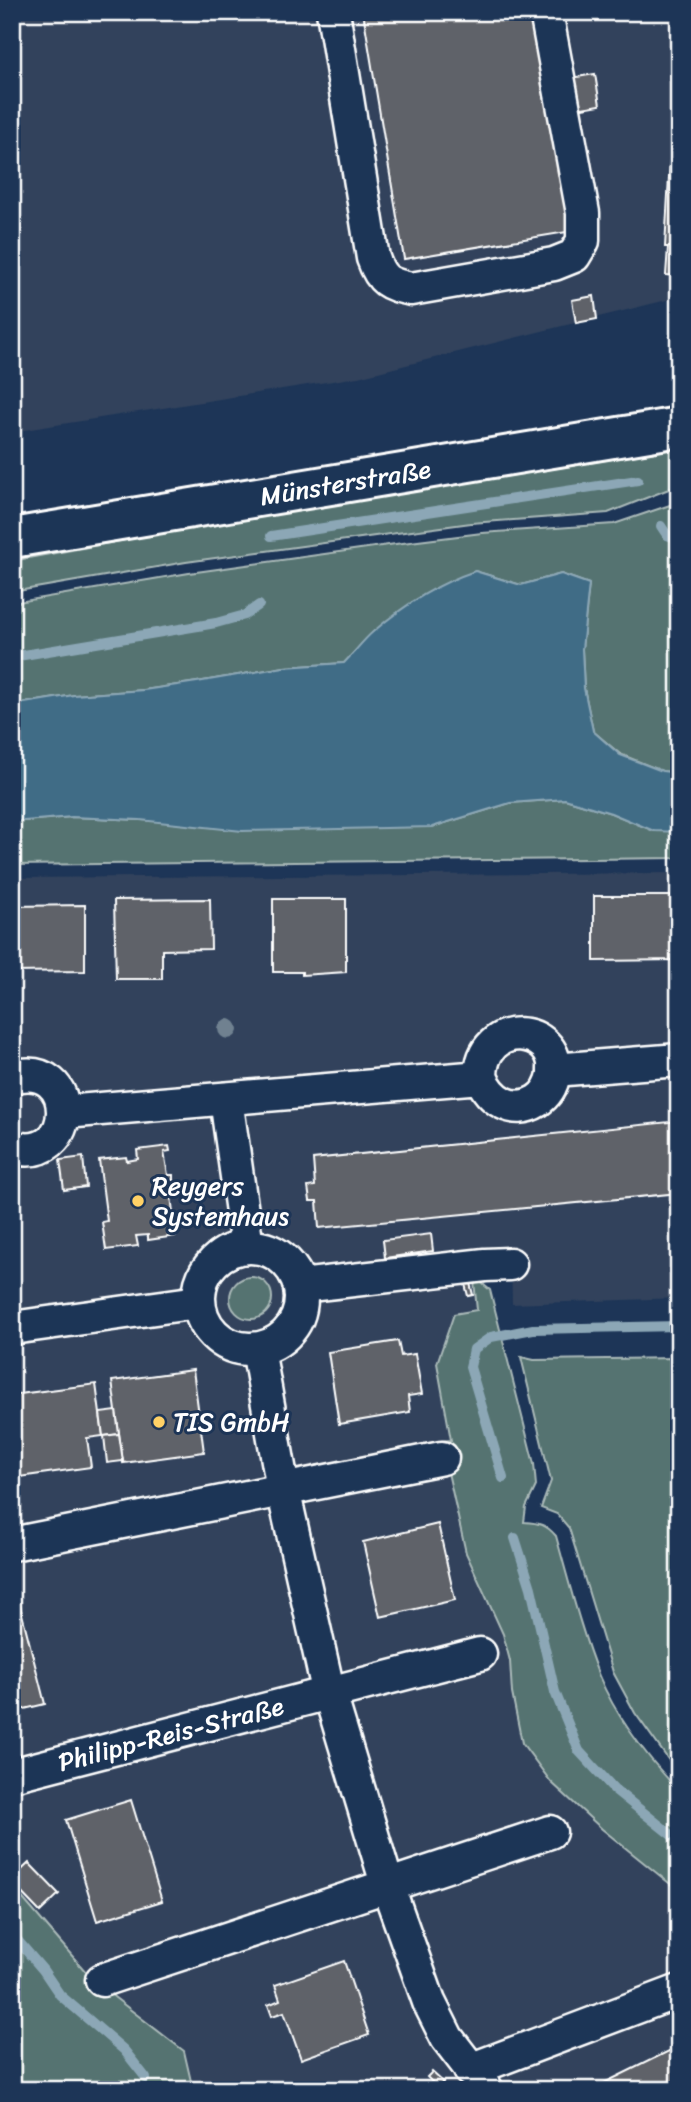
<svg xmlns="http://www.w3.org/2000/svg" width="691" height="2102" font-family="Sriracha,sans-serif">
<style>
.built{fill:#31425c}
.green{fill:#547371;stroke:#aab9b8;stroke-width:2}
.water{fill:#406c86;stroke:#8ca7b6;stroke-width:2}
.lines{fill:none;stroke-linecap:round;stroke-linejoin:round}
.stream{stroke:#8ca7b6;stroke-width:10}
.building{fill:#5f6269;stroke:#fff;stroke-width:2}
.minor-casing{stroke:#fff;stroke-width:37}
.major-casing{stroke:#fff;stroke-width:44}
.minor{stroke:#1d3557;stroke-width:32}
.major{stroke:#1d3557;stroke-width:38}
.tree{fill:#6f8190}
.poi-dot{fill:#ffd166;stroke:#1d3557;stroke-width:2.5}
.labels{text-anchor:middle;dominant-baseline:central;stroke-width:6;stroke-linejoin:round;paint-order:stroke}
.street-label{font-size:26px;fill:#fff;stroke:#1d3557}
.poi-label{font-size:26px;fill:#fff;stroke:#1d3557;text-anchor:start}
</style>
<rect width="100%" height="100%" fill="#1d3557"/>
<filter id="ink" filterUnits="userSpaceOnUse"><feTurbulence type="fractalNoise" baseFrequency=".0143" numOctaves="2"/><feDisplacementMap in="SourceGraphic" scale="14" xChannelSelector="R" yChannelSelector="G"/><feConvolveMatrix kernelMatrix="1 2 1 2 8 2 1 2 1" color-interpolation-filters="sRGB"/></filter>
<g filter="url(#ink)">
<g class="built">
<polygon points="12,12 679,12 679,297 358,377 12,432"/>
<polygon points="679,873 679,1298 512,1304 511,1252 474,1281 477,1310 437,1363 451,1440 441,1442 466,1553 503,1634 510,1661 512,1693 551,1782 602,1829 679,1891 679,2090 193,2090 184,2051 114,1997 86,1972 12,1886 12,878"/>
</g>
<g class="green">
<polygon points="679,448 679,485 608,513 471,523 397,533 186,562 12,592 12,561 174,531"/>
<polygon points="679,502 679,773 662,771 620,754 593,731 584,688 582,649 589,584 561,574 521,585 475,571 374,631 344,663 284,667 197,682 144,690 74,695 12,705 12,603 189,573 410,542 482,533 614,524"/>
<polygon points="565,799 611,813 654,831 679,831 679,858 12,865 12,822 72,817 140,820 432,827 510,803"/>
<circle cx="251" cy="1298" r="21"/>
<path d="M478,1280L490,1290L534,1464L536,1486L526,1507L524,1522C539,1523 546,1524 556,1536C569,1582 581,1631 599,1676C617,1719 647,1757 679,1791V1891L602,1829L551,1782L522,1743L512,1693L510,1661L503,1634L466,1553L441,1441L451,1440L437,1363L454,1314L477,1310L474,1281Z"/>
<polygon points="521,1357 534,1360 679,1358 679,1770 668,1759 635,1713 613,1672 569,1528 557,1514 541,1508 551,1481"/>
<polygon points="12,1886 86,1972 114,1997 184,2051 193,2090 12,2090"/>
</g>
<path class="water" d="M475,571L521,585L561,574L589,584L582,649L584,688L593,731L620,755L662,771L679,773V832L654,831L611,813L565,799L510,803L432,827L242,831L140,820L72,817L12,822V705L74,695L144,690L197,682L284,667L344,663C354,653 363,640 374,631C403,606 439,583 475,571Z"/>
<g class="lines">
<g class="stream">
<polyline points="661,526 667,535 679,539"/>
<polyline points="271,536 638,480"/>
<polyline points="12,657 216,623 245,615 259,605"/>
<polyline points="503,1478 470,1367 474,1349 491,1337 533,1329 679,1326"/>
<polyline points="515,1538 531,1588 555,1692 579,1751 614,1789 679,1841"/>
<polyline points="12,1934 43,1970 60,1995 124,2050 146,2078"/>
</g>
</g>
<g class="building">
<polygon points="363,12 537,12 573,231 404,259"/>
<polygon points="595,74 600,105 576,109 571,78"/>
<polygon points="672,125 679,125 679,247 665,247"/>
<polygon points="668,247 679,247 679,276 666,275"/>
<polygon points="594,296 597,319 576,323 572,300"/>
<polygon points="594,896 679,896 679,960 594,961"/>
<polygon points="210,899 211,949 162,950 162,979 116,979 114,900"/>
<polygon points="273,899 346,899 346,972 302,975 302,972 273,972"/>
<polygon points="85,905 85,971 12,972 12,906"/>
<polygon points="679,1121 679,1193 319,1228 317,1201 310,1201 308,1187 315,1186 313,1159"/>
<polygon points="169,1146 170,1151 164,1152 168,1175 173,1175 173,1180 169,1180 176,1236 148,1240 148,1235 136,1236 138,1246 106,1250 102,1222 107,1221 99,1160 126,1157 127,1161 138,1159 137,1150"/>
<polygon points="83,1157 86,1187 64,1190 60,1160"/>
<polygon points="431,1234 433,1251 385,1258 383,1240"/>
<polygon points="470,1283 473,1295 468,1296 465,1284"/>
<polygon points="398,1341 401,1356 415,1354 422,1394 408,1396 410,1412 339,1424 328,1352"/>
<polygon points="193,1370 204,1452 123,1463 112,1381"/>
<polygon points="96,1384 103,1436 87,1438 91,1467 12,1478 12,1395"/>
<polygon points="116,1411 119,1434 103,1436 100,1413"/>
<polygon points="119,1434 123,1461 107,1463 104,1436"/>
<polygon points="438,1524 455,1600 380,1617 363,1542"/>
<polygon points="19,1602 45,1704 12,1712 12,1603"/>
<polygon points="131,1800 162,1901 97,1921 66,1820"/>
<polygon points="29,1863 59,1894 40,1912 12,1883 12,1879"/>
<polygon points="344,1961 369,2035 301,2059 284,2012 272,2016 268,2005 280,2000 275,1985"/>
<polygon points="679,2046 679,2090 590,2090"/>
<polygon points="432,2072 443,2082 437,2087 427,2077"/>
</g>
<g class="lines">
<defs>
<g id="minor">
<path d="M333,12L373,258C381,281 388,284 411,289L554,264L574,256L583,241V213L546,12"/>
<polyline points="554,1070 679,1060"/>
<path d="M12,1077C81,1057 79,1167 12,1147"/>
<polyline points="226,1099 247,1247"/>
<path d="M65,1112L481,1077C490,1099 513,1116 537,1101C546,1095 552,1085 554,1074C560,1024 481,1017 481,1077"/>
<circle cx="250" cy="1298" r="51"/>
<polyline points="300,1286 485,1265 510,1264"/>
<polyline points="12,1328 198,1302"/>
<polyline points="258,1349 283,1489 326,1681 387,1884 429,2002 447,2038 487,2090"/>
<polyline points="12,1544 442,1458"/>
<path id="s1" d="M12,1775L480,1654"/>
<polyline points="102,1980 550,1832"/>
<polyline points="470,2070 679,1991"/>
</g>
<g id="major">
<path id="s2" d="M12,538L679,427"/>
</g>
</defs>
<use href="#minor" class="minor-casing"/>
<use href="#major" class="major-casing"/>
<use href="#minor" class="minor"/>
<use href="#major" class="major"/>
</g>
<circle class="tree" cx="228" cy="1029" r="10"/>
</g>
<g class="poi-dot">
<circle cx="138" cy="1201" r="7"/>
<circle cx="159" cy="1422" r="7"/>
</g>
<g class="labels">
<g class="street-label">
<text stroke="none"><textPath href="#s2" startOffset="338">Münsterstraße</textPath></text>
<text stroke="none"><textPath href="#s1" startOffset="164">Philipp-Reis-Straße</textPath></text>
</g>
<g class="poi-label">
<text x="152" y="1186">Reygers<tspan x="152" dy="30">Systemhaus</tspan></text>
<text x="173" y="1422">TIS GmbH</text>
</g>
</g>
<rect width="691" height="2102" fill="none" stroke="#1d3557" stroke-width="42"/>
<rect x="21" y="21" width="649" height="2060" fill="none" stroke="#fff" stroke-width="2.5" filter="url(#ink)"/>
</svg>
